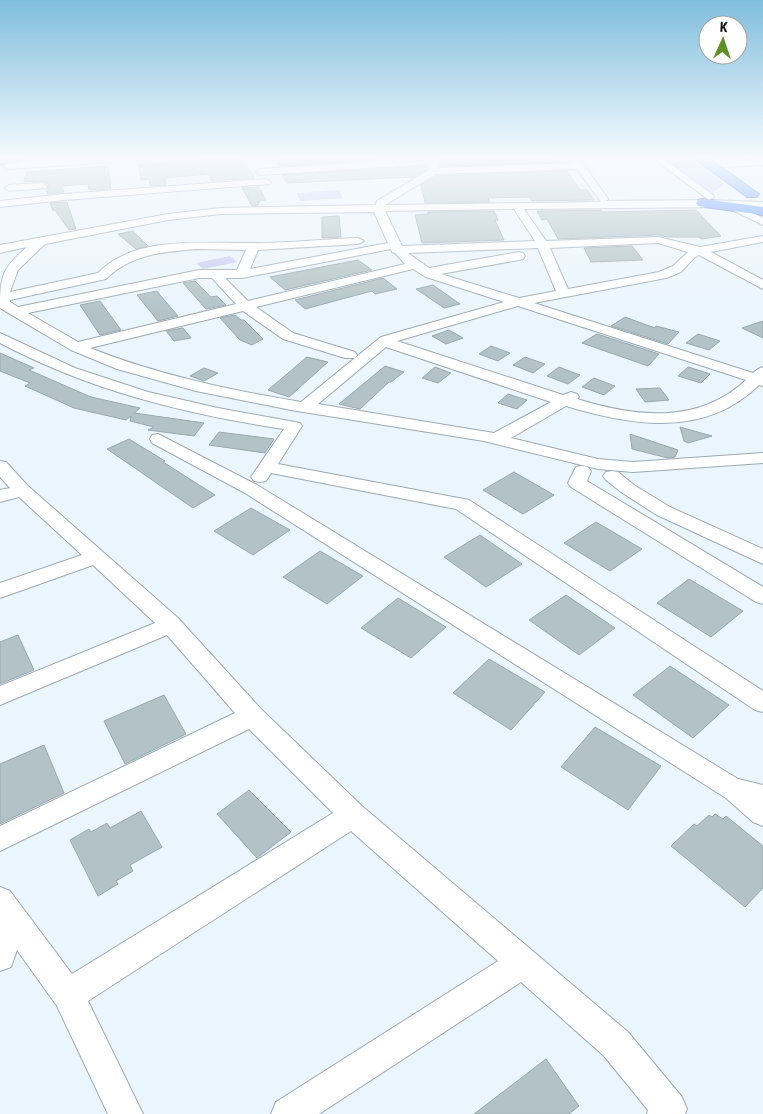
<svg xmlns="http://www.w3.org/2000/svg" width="763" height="1114" font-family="'Roboto Condensed',sans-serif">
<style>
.green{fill:#c9ccf3}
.building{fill:#b2c2c6;stroke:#99a8ad}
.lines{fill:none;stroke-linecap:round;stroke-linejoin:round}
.minor-casing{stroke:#9da9b2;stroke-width:2}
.major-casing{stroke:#4169ab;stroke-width:3}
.highway-casing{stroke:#4169ab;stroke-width:2}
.minor{fill:#fff;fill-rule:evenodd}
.major{fill:#9cbffb;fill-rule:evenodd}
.highway{fill:#5a94f8;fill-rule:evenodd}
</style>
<rect width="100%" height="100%" fill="#ebf5fd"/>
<g class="green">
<polygon points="664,159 691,159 722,181 724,185 712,193"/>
<polygon points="339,190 343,198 300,201 297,193"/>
<polygon points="230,256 237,262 203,269 196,263"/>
</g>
<g class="building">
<polygon points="206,159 243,159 255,178 212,181 209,174 165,178 166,185 150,186 149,179 141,180 138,165"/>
<polygon points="277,159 380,159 279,166"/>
<polygon points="439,159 558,159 560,162 440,166"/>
<polygon points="108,166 111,189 89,190 88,184 62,186 64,192 48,194 46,190 49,185 43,181 24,182 26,172"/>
<polygon points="426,166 427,169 413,177 287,183 282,175"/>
<polygon points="567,171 580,190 587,190 594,200 532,201 530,197 488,198 490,202 425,203 421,185 437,176"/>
<polygon points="259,187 266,200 259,201 258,205 252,206 242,188"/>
<polygon points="67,202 76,229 69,230 55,210 53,211 50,203"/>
<polygon points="601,210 602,212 696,210 721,236 702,239 698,237 667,237 658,235 558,239 547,219 542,220 537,211"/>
<polygon points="494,211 498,220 495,220 504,240 422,243 415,215 428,214 428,212"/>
<polygon points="339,216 341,237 322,238 322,217"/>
<polygon points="133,231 148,246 136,249 118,234"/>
<polygon points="632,246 643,260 591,262 584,248"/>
<polygon points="358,260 372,270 285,290 270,277"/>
<polygon points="383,278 397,289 375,294 372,291 305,309 295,300"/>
<polygon points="195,281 211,297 217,296 226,305 206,309 183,283"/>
<polygon points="433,285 460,304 444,308 416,289"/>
<polygon points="157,291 160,295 178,316 158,321 137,295"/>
<polygon points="100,301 121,330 100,335 80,305"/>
<polygon points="235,315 241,320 244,320 263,339 252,345 240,340 220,318"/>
<polygon points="625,317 655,328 656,326 679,332 668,344 611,326"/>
<polygon points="763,321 763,338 742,328"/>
<polygon points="183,328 191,338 174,341 166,331"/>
<polygon points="449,330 463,338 446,344 432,336"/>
<polygon points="597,334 659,354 648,366 582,343"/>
<polygon points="698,334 720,341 709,350 686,343"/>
<polygon points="491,346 510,353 498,361 479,354"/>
<polygon points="0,353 34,368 29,370 91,397 140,408 134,413 204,423 194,436 148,430 154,427 130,421 131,416 126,420 74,408 25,386 30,383 0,371"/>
<polygon points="307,357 328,362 289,397 268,390"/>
<polygon points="525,357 545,364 533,373 513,365"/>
<polygon points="385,366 404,372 391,382 389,382 360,409 339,404"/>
<polygon points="435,367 451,373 438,383 422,378"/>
<polygon points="559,367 580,375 568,384 547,376"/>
<polygon points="688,367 698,370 710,374 701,383 678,376"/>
<polygon points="204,368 218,373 204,381 190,376"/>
<polygon points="594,378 615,386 604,395 582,387"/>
<polygon points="660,388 669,400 645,402 636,389"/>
<polygon points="508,394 527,400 517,409 498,403"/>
<polygon points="680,427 712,436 688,443 684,441"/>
<polygon points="219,432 274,439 265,453 209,445"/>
<polygon points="630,434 678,450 675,457 668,458 632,449"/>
<polygon points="129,439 165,461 163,462 215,495 193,508 107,449"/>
<polygon points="514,472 554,495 523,514 483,490"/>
<polygon points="251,508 290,530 253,555 214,531"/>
<polygon points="596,522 642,549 610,571 564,543"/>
<polygon points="480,535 522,564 486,587 444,557"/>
<polygon points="320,551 363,576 327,604 283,577"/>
<polygon points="689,579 743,611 711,637 657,603"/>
<polygon points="566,595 615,628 579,655 529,620"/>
<polygon points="398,598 446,627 411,658 361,628"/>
<polygon points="18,635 34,670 0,684 0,642"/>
<polygon points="489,659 545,692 511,730 453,693"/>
<polygon points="670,666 729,705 693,738 633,695"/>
<polygon points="164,695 186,734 125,764 104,721"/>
<polygon points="595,727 661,766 628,810 561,767"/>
<polygon points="44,745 64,793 0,824 0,764"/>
<polygon points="249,790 291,832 257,858 217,814"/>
<polygon points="141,811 162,847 130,865 133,871 116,881 118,884 98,896 70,840 89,829 91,832 107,823 110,828"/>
<polygon points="715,814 723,819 726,816 763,846 763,888 745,907 671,846 694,824 697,826 709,815 712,817"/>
<polygon points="546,1059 579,1106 569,1114 474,1114"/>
</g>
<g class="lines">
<defs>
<g id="minor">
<polygon points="67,159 118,159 114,162 8,169 3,166 8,163"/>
<path d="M414,159H437L438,168L573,163L571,159H580L608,199L606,201L709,200L654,159H664L713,195L714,197L709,200L763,202V208L741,207L763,218V225L726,207L524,209L546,241L658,237L700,247L763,236V242L711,252L763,280V289L699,255L694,258L681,272L666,278L534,303L753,373L758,369L763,367V386L759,385C705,438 632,426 566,406L511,438L598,459L633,462L763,453V463L633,472L598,469L484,441L291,410L196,391L117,369L71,350L0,308C0,277 2,268 27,247L0,253V245L168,214L221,208L376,205L377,201L429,170L428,164L260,175L255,172L260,169ZM577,169L601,202L385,205L436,174ZM514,209L535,241L402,246L385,211ZM374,212L388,243L250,269L258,250L358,244L364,241L358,238C324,239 289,243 255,243C205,244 136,234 98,273L10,292L18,270L45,244L168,220L221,214ZM658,243L688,252L673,266L659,272L568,289L550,248ZM538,248L556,291L519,298L441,274L519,260L523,259L525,256L523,253L519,252L429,268L408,253ZM196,249L246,250L237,270H199L18,307L10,302V300L106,279C130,254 164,252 196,249ZM391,249L392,252L395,253L405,264L248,301L225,278H242ZM413,269L426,277L504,302L381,337L355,358L357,355L355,352L293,333L256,307ZM199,278H212L236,304L78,342L28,313ZM518,306L746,380C698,425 636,417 577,399L579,397L577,394L571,392L563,395L397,341ZM243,311L283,339L345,358H355L301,402C230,390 158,375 90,348ZM386,347L551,402L494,433L318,404Z"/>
<polygon points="763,159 763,165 723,167 718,164 723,161"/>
<polygon points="266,179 271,182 270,184 64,200 0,207 0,201 64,194"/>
<polygon points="42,183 47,186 46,188 9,191 4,188 9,185"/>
<path d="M0,333L75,368L148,392L218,408L300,423L302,426L278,464L469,500L763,691V712L755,710L456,509L271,473L266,481L260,482L254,481L251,477L284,429C184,414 89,390 0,343Z"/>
<polygon points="158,434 257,485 738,779 763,785 763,826 753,822 726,798 245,493 152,443 150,439 152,435"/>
<polygon points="0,461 6,462 28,486 178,618 261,709 363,807 628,1032 682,1097 687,1109 685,1114 647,1114 648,1110 604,1056 521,982 319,1114 271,1114 276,1102 498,961 351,831 88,1001 143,1114 108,1114 57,1006 17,950 11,967 0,971 0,887 10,891 72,974 333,813 249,729 0,851 0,826 235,713 167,635 0,705 0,686 155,623 93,565 0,598 0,583 82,555 19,497 0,502 0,490 10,488 0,477"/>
<polygon points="582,466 588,467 591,471 587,481 763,587 763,604 756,602 571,487 568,483 576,467"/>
<polygon points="612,471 618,472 634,485 670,507 763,549 763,564 657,515 621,492 606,480 603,476 606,472"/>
</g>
<polygon id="major" points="0,159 21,159 15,163 0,164"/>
<g id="highway">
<polygon points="695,159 710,159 759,194 757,197 747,197"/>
<polygon points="703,199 763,207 763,215 698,206 696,203 698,200"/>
</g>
</defs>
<use href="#minor" class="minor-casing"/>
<use href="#major" class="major-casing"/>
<use href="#highway" class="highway-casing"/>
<use href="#minor" class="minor"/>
<use href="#major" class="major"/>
<use href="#highway" class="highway"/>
</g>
<linearGradient id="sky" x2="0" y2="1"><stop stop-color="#80bedd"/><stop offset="0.5" stop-color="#f6fafe"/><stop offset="1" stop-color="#f6fafe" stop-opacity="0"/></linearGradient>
<rect width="763" height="315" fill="url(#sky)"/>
<g transform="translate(723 40) rotate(3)"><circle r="24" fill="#ffffff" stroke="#a1a3a4"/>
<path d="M0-4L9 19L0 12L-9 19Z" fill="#5f9027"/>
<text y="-8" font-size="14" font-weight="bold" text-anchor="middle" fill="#13181b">K</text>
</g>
</svg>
